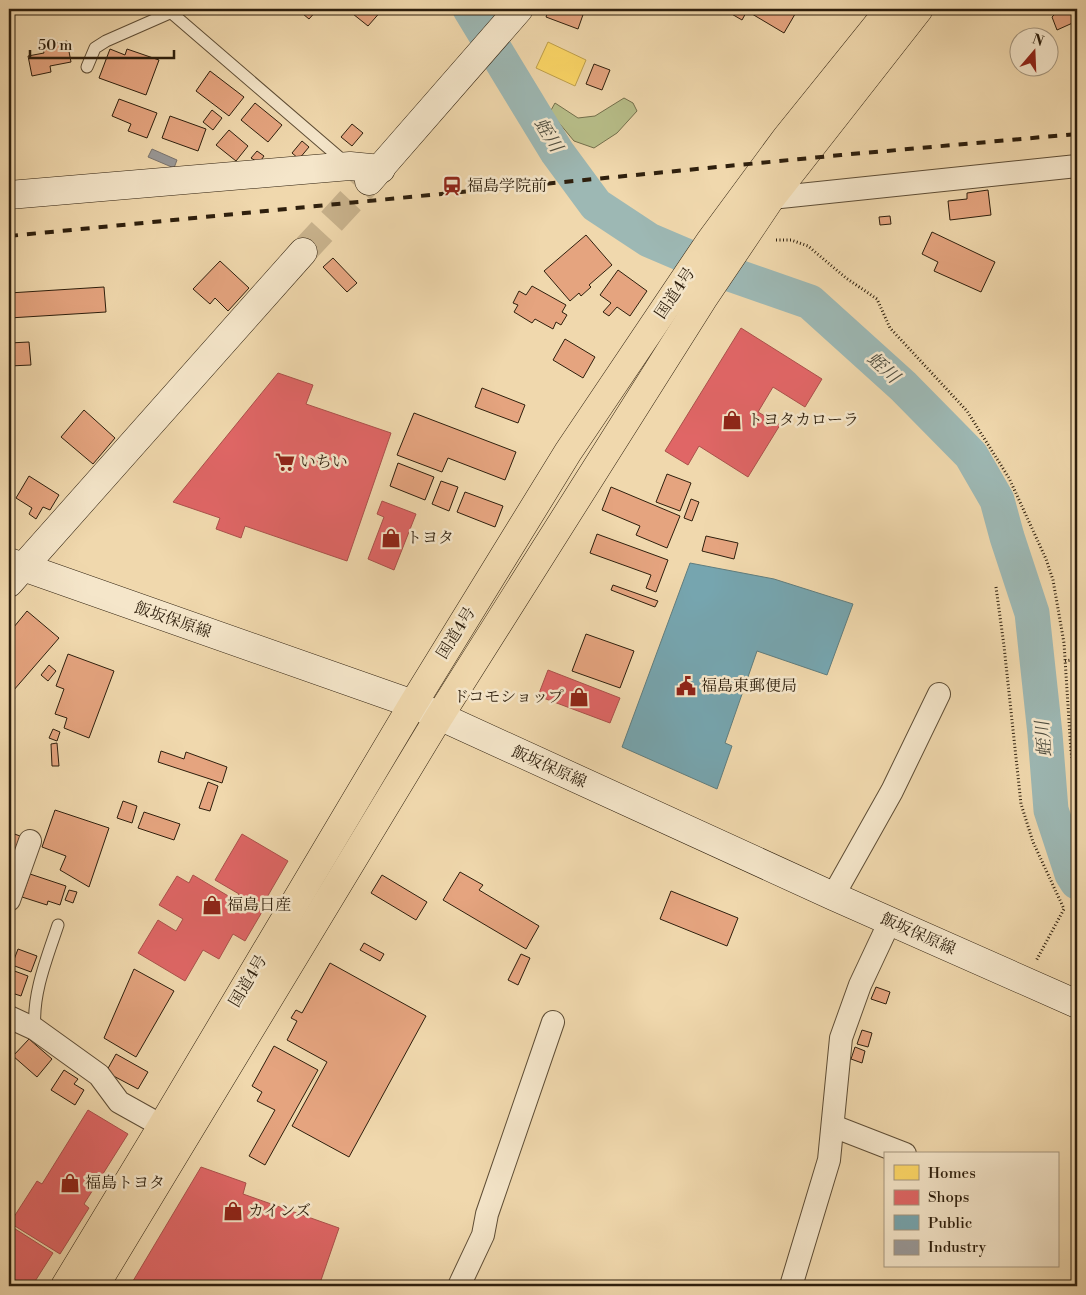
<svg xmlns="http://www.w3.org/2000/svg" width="1086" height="1295" font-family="'Libre Bodoni','Noto Serif JP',serif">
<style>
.green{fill:#b8bf8a;stroke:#736f4c}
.homes{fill:#ffd966;stroke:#c0a14b}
.shops{fill:#e06666;stroke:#ab514b}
.public{fill:#76a5af;stroke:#607d7e}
.industry{fill:#999;stroke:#79746f}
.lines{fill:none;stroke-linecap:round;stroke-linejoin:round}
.river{stroke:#9db8b4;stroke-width:35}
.building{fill:#e5a47f;stroke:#2e1f0d}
.secondary-tunnel{stroke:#c9b38d;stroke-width:28;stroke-dasharray:28 14;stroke-linecap:butt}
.lane-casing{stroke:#5e4d35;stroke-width:13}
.street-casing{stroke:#5e4d35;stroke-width:24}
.secondary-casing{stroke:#2e1f0d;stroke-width:29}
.highway-casing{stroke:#2e1f0d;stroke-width:29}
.path{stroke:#2e1f0d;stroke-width:3;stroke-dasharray:1 2.5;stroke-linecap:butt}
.lane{stroke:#f5e6ca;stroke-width:11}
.street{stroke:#f5e6ca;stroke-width:22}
.secondary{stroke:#f5e6ca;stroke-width:28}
.highway{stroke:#f0d8ad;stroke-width:28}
.rail{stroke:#2e1f0d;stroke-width:4;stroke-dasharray:9 9;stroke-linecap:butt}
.labels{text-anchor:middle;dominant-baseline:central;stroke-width:5;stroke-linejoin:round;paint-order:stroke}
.poi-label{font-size:16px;fill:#2e1f0d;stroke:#f5e6ca;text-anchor:start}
.street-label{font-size:16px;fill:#2e1f0d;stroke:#f5e6ca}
.water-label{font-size:18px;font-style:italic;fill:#4f4d3f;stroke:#f5e6ca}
</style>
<rect width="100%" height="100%" fill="#f0d8ad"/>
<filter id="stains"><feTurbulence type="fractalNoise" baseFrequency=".004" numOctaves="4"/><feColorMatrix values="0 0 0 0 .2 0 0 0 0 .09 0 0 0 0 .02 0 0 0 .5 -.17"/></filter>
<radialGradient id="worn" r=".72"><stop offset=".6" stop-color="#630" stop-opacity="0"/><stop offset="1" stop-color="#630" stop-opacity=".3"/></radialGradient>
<polygon class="green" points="624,98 633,103 637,111 617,133 594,148 574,141 550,112 555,103 578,118 595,116"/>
<polygon class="homes" points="548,42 586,60 575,86 536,68"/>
<g class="shops">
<polygon points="741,328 822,379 805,407 773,387 758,412 780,425 748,477 699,446 688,465 665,451"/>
<polygon points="278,373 313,385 306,404 391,433 347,561 245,526 241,538 216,529 220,518 173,502"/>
<polygon points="382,501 416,514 394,570 368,559 384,517 377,514"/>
<polygon points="548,670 620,698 610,723 538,696"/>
<polygon points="242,834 288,861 266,899 269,900 245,941 233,934 219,959 203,950 185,981 138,953 158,920 176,931 183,919 159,905 177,876 189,883 193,875 235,900 239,894 215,880"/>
<polygon points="88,1110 128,1134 84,1204 89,1208 60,1254 10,1223 37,1181 42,1184"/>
<polygon points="201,1167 246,1183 243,1194 339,1228 319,1286 130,1286"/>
<polygon points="9,1225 53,1253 32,1286 9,1286"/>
</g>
<polygon class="public" points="690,563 774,579 853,604 827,675 757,651 725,743 732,746 717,789 622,747"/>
<polygon class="industry" points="152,149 177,160 174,168 148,157"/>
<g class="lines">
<polyline class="river" points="470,9 557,152 596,205 649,240 724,272 810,302 903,386 971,455 997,500 1007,537 1032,613 1045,734 1051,810 1072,874 1077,882"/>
</g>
<g class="building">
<polygon points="297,9 318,9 309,19"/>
<polygon points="358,9 383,9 368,26 353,14"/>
<polygon points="549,9 585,9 578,29 546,17"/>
<polygon points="723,9 798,9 784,33 747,11 742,20"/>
<polygon points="1052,9 1077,9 1077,21 1057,30 1052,17 1054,15"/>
<polygon points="67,41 71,62 50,66 51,72 32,76 28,56 44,53 42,46"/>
<polygon points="110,49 125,55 127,49 159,60 146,95 99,78"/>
<polygon points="594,64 610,70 602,90 586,84"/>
<polygon points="210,71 244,97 229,116 196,91"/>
<polygon points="119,99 157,113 147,138 128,131 131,124 112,116"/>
<polygon points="255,103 282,125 268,142 241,120"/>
<polygon points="212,110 222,118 213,130 203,122"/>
<polygon points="170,116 206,129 198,151 162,138"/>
<polygon points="352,124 363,133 352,146 341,137"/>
<polygon points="229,130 248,146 236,161 216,145"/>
<polygon points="302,141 309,147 299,159 292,153"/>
<polygon points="257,151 264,156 259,163 251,158"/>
<polygon points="988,190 991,215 950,220 948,201 967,199 967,193"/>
<polygon points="890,216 891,224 880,225 879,217"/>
<polygon points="932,232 995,262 981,292 934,271 938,262 922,254"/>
<polygon points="586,235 612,265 589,285 591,287 581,296 579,293 570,301 544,271"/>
<polygon points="333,258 357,283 347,292 323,267"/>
<polygon points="220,261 249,288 228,311 215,298 210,304 193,289"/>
<polygon points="618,270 647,291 630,316 617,307 609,316 603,312 611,303 600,295"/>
<polygon points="532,286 566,305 562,312 567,315 561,325 556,322 553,329 535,319 532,323 514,312 518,305 513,303 519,291 526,295"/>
<polygon points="104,287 106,312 9,318 9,293"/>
<polygon points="565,339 595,357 583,378 553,360"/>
<polygon points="29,342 31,365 9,366 9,343"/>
<polygon points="482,388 525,405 518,423 475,407"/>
<polygon points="84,410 115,438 93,464 61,437"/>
<polygon points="414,413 516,452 505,480 448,458 442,472 397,455"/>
<polygon points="398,463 434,477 425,500 390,486"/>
<polygon points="667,474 691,483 680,511 656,502"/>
<polygon points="29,476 59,495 50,510 43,507 36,519 29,514 32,508 16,498"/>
<polygon points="441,481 458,487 449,511 432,504"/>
<polygon points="611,487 680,516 667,548 636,535 640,526 602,510"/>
<polygon points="465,492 503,506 495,527 457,512"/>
<polygon points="691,499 699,502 692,521 684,518"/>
<polygon points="597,534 668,560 656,592 646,588 651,575 590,553"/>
<polygon points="706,536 738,543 734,559 702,551"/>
<polygon points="613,585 658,601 655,607 611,590"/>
<polygon points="27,611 59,638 13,691 9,687 9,633"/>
<polygon points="586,634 634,651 620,688 572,671"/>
<polygon points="68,654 114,671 89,738 64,728 67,718 55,714 64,689 56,686"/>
<polygon points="49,665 56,671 48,681 41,675"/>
<polygon points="53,729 60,732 57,741 49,738"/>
<polygon points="57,743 59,766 52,766 51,744"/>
<polygon points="161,751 184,759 186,752 227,767 222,783 158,762"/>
<polygon points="208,782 218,786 210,811 199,808"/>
<polygon points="123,801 137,806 132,823 117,818"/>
<polygon points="55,810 109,828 89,887 60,870 66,856 42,847"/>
<polygon points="144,812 180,824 174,840 138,828"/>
<polygon points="9,832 20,836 12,860 9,859"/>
<polygon points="460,872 483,885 479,890 539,926 526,949 443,900"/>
<polygon points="30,874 66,886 60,905 48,901 47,905 22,897"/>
<polygon points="382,875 427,902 416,920 371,893"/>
<polygon points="69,890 77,892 73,903 65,900"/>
<polygon points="671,891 738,918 727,946 660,919"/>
<polygon points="364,943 384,954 380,961 360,950"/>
<polygon points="18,949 37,956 31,972 12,965"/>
<polygon points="521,954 530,958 518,985 508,980"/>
<polygon points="330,963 426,1016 349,1157 292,1126 327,1062 287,1040 297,1021 291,1018 296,1010 302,1013"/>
<polygon points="9,969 28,976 21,996 9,992"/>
<polygon points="134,969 174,991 136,1057 104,1038"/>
<polygon points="876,987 890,992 886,1004 871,999"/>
<polygon points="862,1030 872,1033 868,1047 857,1044"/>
<polygon points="29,1039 52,1059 37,1077 13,1056"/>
<polygon points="274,1046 318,1070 265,1165 249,1156 275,1110 257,1101 262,1092 252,1086"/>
<polygon points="855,1047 865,1051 862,1063 851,1059"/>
<polygon points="116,1054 148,1072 138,1089 106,1072"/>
<polygon points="64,1070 78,1079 74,1084 84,1090 75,1105 51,1090"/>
</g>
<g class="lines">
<polyline class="secondary-tunnel" points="303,252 365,185"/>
<defs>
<g id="lane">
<polyline points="172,9 174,15 347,164"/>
<polyline points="87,67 95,48 106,41 172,12"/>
<path d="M35,1029C32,994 47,958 58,925"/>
</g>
<g id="street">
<polyline points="771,198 1077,166"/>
<polyline points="833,896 892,791 939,694"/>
<polyline points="9,900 30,841"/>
<polyline points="9,1017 35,1029 99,1075 119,1102 162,1126"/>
<polyline points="833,1126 905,1154"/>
<polyline points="459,1286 483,1235 487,1214 553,1022"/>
<polyline points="791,1286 829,1160 841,1038 860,985 890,921"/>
</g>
<g id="secondary">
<polyline points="369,181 519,9"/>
<polyline points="9,195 350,166 381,169"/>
<polyline points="9,562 413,704 833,896 1077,1004"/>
<polyline points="9,583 303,252"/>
</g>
<g id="highway">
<polyline points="65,1286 162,1126 413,704 568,452 710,241 786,138 890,9"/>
<polyline points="95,1286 439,717 703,299 771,198 919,9"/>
</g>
</defs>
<use href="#lane" class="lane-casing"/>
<use href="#street" class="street-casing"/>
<use href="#secondary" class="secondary-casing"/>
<use href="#highway" class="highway-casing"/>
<g class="path">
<polyline points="776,240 791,240 808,246 846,278 877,299 890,328 967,411 1009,478 1046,559 1053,580 1064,643 1071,752 1077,785"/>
<polyline points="996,587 1004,646 1021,804 1033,842 1064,909 1036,961"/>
<polyline points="1065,661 1077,659"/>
</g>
<use href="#lane" class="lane"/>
<use href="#street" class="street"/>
<use href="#secondary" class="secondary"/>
<use href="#highway" class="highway"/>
<polyline class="rail" points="9,236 841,155 1077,134"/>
</g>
<defs>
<symbol id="station-bare" viewBox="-9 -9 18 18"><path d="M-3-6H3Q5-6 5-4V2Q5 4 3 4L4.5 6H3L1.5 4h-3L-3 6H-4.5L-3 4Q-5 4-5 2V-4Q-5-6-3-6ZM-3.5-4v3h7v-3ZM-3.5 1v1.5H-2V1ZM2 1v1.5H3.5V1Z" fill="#8f2418" stroke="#f5e6ca" stroke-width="2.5" paint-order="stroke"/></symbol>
<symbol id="shop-bare" viewBox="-9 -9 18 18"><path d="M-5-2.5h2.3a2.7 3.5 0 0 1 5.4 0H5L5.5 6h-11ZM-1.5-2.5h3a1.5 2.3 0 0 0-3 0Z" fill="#8f2418" stroke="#f5e6ca" stroke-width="2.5" paint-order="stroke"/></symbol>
<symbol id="supermarket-bare" viewBox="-9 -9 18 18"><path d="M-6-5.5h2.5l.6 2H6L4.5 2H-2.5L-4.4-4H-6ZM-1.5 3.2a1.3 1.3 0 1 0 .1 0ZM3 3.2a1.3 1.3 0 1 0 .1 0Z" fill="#8f2418" stroke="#f5e6ca" stroke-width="2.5" paint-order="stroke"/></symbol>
<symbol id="civic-bare" viewBox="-9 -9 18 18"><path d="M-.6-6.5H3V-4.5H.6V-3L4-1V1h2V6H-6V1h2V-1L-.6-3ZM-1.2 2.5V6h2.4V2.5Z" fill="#8f2418" stroke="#f5e6ca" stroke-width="2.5" paint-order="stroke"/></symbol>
</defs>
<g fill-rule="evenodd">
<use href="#station-bare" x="438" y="172" width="28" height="28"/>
<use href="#shop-bare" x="718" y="406" width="28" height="28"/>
<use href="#supermarket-bare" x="271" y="448" width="28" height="28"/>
<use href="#shop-bare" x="377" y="524" width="28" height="28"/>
<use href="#civic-bare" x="672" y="672" width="28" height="28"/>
<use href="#shop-bare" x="565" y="683" width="28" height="28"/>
<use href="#shop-bare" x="198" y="891" width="28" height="28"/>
<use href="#shop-bare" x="56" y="1169" width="28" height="28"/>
<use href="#shop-bare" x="219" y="1197" width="28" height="28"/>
</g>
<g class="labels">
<g class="poi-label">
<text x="467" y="186">福島学院前</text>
<text x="747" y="420">トヨタカローラ</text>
<text x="300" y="462">いちい</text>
<text x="406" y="538">トヨタ</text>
<text x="701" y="686">福島東郵便局</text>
<text x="564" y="697" text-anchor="end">ドコモショップ</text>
<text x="227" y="905">福島日産</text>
<text x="85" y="1183">福島トヨタ</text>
<text x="248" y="1211">カインズ</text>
</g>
<g class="street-label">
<text transform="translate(675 293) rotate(-56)">国道4号</text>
<text transform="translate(173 620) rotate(19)">飯坂保原線</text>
<text transform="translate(456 633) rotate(-58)">国道4号</text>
<text transform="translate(549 767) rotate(24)">飯坂保原線</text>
<text transform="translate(918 934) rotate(24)">飯坂保原線</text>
<text transform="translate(248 981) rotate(-59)">国道4号</text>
</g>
<g class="water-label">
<text transform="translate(548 135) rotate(58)">蛭川</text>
<text transform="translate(883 368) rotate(42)">蛭川</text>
<text transform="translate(1044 739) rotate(-95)">蛭川</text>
</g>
</g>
<rect width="1086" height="1295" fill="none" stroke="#f0d8ad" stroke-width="30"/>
<rect x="10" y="10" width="1066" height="1275" fill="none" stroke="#2e1f0d" stroke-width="2.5"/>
<rect x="15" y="15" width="1056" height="1265" fill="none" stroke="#2e1f0d"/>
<rect x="884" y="1152" width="175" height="115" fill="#f5e6ca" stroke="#a5967e"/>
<rect x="894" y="1165" width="25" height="15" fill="#ffd966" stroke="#a5967e"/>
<text x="928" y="1178" font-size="15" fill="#2e1f0d">Homes</text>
<rect x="894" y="1190" width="25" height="15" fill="#e06666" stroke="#a5967e"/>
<text x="928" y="1202" font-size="15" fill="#2e1f0d">Shops</text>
<rect x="894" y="1215" width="25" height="15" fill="#76a5af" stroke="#a5967e"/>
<text x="928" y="1228" font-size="15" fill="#2e1f0d">Public</text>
<rect x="894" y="1240" width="25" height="15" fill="#999999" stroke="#a5967e"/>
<text x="928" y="1252" font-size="15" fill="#2e1f0d">Industry</text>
<g transform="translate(1034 52) rotate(19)"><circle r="24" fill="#f5e6ca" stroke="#a5967e"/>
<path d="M0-4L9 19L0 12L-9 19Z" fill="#8f2418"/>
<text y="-8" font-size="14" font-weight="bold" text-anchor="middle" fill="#2e1f0d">N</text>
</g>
<path d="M30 50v8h144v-8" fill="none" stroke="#2e1f0d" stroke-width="2.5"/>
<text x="38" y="50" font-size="15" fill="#2e1f0d" stroke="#f5e6ca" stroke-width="4" paint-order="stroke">50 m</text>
<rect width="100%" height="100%" filter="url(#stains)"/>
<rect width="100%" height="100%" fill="url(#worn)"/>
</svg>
